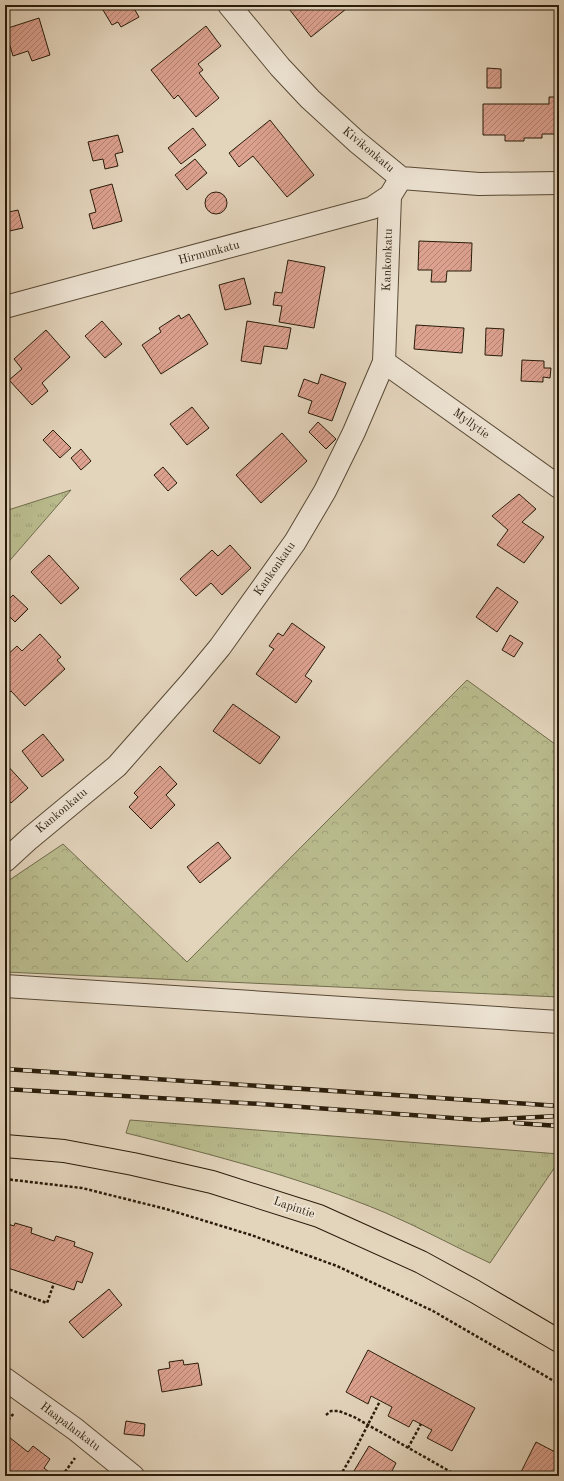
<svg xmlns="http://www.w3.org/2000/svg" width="564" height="1481" font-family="'Old Standard TT',serif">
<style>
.grass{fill:url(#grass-tufts);stroke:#716c4c}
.forest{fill:url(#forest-crowns);stroke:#716c4c}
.building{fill:url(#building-hatch);stroke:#291c0a}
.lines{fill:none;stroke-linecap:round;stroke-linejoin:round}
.minor-casing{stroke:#584a36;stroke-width:24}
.major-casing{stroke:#291c0a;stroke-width:24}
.path{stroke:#291c0a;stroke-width:2.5;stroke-dasharray:3 2;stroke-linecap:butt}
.minor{stroke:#ede3d3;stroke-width:22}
.major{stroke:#e3d4bc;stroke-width:22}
.rail-casing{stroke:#291c0a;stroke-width:4.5}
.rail{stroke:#ede3d3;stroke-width:3;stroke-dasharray:9;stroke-linecap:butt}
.labels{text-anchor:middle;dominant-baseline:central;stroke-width:4;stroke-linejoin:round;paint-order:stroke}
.street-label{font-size:12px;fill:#291c0a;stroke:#ede3d3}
</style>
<defs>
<pattern id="grass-tufts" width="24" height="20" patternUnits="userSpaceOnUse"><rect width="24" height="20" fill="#b9bb8d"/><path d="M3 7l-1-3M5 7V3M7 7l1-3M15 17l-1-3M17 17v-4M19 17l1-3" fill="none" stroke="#9fa078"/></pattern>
<pattern id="forest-crowns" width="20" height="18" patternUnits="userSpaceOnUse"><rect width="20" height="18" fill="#b9bb8d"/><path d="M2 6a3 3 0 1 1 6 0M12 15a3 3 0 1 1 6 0" fill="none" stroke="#9fa078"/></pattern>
<pattern id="building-hatch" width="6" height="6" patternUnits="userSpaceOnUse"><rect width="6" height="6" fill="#dca18f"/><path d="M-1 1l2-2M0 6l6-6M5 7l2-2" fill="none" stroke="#b28273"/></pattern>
</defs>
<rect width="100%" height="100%" fill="#e3d4bc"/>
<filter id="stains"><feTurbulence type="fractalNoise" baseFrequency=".005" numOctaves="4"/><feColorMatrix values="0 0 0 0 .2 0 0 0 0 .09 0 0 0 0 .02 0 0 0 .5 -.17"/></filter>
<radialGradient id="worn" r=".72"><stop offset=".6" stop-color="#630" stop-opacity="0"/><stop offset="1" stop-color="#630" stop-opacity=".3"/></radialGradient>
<g class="grass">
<polygon points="71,490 5,566 5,511"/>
<path d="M130,1120L559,1154V1161L490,1263C455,1247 421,1228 386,1213C302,1178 214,1155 126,1133Z"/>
</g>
<polygon class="forest" points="467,680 559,747 559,997 5,972 5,883 63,844 187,962"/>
<g class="building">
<polygon points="100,5 132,5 139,17 121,27 118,22 112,25"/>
<polygon points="286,5 351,5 311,37"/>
<polygon points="39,18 50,55 32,61 28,51 13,56 5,29"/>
<polygon points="206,26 221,46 198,64 203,70 199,73 219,98 196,117 178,95 174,99 151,70"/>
<polygon points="487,68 501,69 501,88 487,88"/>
<polygon points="549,97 559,97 559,134 542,134 542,138 524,138 524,141 505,141 505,135 483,135 483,104 549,104"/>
<polygon points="270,120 314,175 287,197 253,156 239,167 229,153"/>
<polygon points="193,128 206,145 181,164 168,148"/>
<polygon points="118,135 123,152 115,154 118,166 105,169 103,159 93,161 88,142"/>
<polygon points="195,159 207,173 187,190 175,175"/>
<polygon points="112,184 122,221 93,229 89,214 96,212 90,190"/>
<circle cx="216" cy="203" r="11"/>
<polygon points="7,205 9,212 18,210 23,228 5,232 5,206"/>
<polygon points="419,241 472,243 471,271 447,271 446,282 431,282 432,270 418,270"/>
<polygon points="288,260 325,267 314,328 279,322 282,306 273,305 275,292 282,293"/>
<polygon points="244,278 251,304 225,310 219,285"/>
<polygon points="189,314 208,344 161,374 142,345 161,332 159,328 179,315 181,319"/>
<polygon points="102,321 122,344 105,358 85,336"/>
<polygon points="247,321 291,328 287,349 264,346 261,364 241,361"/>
<polygon points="416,325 464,328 462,353 414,349"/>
<polygon points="486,328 504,329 502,356 485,355"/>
<polygon points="46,330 70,357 42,383 48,391 32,405 9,380 22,369 14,359"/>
<polygon points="522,360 544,361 544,368 551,368 550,378 543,377 543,382 521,381"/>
<polygon points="321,374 346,383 332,421 308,413 312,401 298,396 304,379 318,384"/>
<polygon points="192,407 209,428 187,445 170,424"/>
<polygon points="318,422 336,439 326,449 309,432"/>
<polygon points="53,430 71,448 60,458 43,440"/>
<polygon points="282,433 307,461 261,503 236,475"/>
<polygon points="81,449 91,461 81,470 71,458"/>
<polygon points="163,467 177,483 168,491 154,475"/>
<polygon points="519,494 536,509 522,522 544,537 524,563 497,545 508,530 492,516"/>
<polygon points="230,545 251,568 222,595 211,583 196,596 180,579 212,550 218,556"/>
<polygon points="49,555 79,588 61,604 31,572"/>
<polygon points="497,587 518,602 497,632 476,617"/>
<polygon points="13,595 28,609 15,622 5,612 5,603"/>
<polygon points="292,623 325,647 305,676 312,681 296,703 256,674 274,649 269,646 278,633 283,636"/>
<polygon points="40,634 61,657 57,660 65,669 25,706 11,691 5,697 5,657 17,646 22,651"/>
<polygon points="510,635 523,643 514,657 502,650"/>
<polygon points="233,704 280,737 260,764 213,731"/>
<polygon points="43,734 64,760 42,777 22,751"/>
<polygon points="5,763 28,788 11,803 5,796"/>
<polygon points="160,766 177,784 166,795 175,805 151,829 129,807 138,797 134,793"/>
<polygon points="218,842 231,858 200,883 187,867"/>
<polygon points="5,1223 14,1226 15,1223 32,1228 31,1233 54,1241 56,1236 75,1242 74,1246 93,1253 82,1283 77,1281 74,1290 5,1267"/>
<polygon points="109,1289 122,1305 83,1338 69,1322"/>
<polygon points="368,1350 475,1408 452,1451 427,1438 432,1430 413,1420 409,1427 388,1416 392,1407 371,1396 368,1404 346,1392"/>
<polygon points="183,1360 184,1365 198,1363 202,1385 162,1392 158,1370 170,1368 169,1362"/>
<polygon points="126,1421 145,1424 144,1436 124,1434"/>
<polygon points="9,1437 28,1452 33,1446 50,1459 44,1468 54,1476 5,1476 5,1442"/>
<polygon points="536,1442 559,1454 559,1476 519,1476"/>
<polygon points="369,1446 396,1463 391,1473 396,1476 351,1476"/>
</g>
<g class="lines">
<defs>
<g id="minor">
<polyline points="229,5 280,67 310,99 357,142 401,178 479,184 559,183"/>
<polyline points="5,307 372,208 390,196 401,178"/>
<polyline points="384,362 559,487"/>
<polyline points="5,861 29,839 117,766 191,682 220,647 295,542 325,491 354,432 384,362 390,196"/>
<polyline points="5,986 559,1022"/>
<polyline points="5,1379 75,1429 133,1476"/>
</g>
<polyline id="major" points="5,1146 64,1151 133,1164 212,1182 319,1216 421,1262 474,1291 559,1341"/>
</defs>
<use href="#minor" class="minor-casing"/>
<use href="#major" class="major-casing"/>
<g class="path">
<polyline points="5,1179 82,1188 166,1209 251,1235 337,1266 433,1311 559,1384"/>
<polyline points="5,1278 9,1268"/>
<polyline points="5,1288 47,1303 54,1283"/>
<polyline points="326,1415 331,1411 339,1411 354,1417 458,1476"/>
<polyline points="5,1424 14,1413"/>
<polyline points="408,1448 421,1424"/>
<polyline points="62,1476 75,1458"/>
<polyline points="340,1476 354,1452 380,1401"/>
</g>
<use href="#minor" class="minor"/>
<use href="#major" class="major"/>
<defs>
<g id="rail">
<polyline points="5,1069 559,1106"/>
<polyline points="5,1089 261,1104 480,1120 559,1116"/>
<polyline points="515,1123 559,1126"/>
</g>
</defs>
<use href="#rail" class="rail-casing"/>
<use href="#rail" class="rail"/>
</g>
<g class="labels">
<g class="street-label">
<text transform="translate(368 150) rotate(40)">Kivikonkatu</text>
<text transform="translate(209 253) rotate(-15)">Hirmunkatu</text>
<text transform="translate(388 260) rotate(-88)">Kankonkatu</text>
<text transform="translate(471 424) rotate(36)">Myllytie</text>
<text transform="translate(275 569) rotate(-55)">Kankonkatu</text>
<text transform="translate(62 811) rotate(-40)">Kankonkatu</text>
<text transform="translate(294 1208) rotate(19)">Lapintie</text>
<text transform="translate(70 1427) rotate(37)">Haapalankatu</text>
</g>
</g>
<rect width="564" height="1481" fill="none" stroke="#e3d4bc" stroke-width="20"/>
<rect x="6" y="6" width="552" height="1469" fill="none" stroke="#291c0a" stroke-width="2"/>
<rect x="10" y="10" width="544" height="1461" fill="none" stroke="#291c0a"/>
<rect width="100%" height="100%" filter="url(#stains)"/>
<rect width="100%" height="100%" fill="url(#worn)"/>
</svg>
